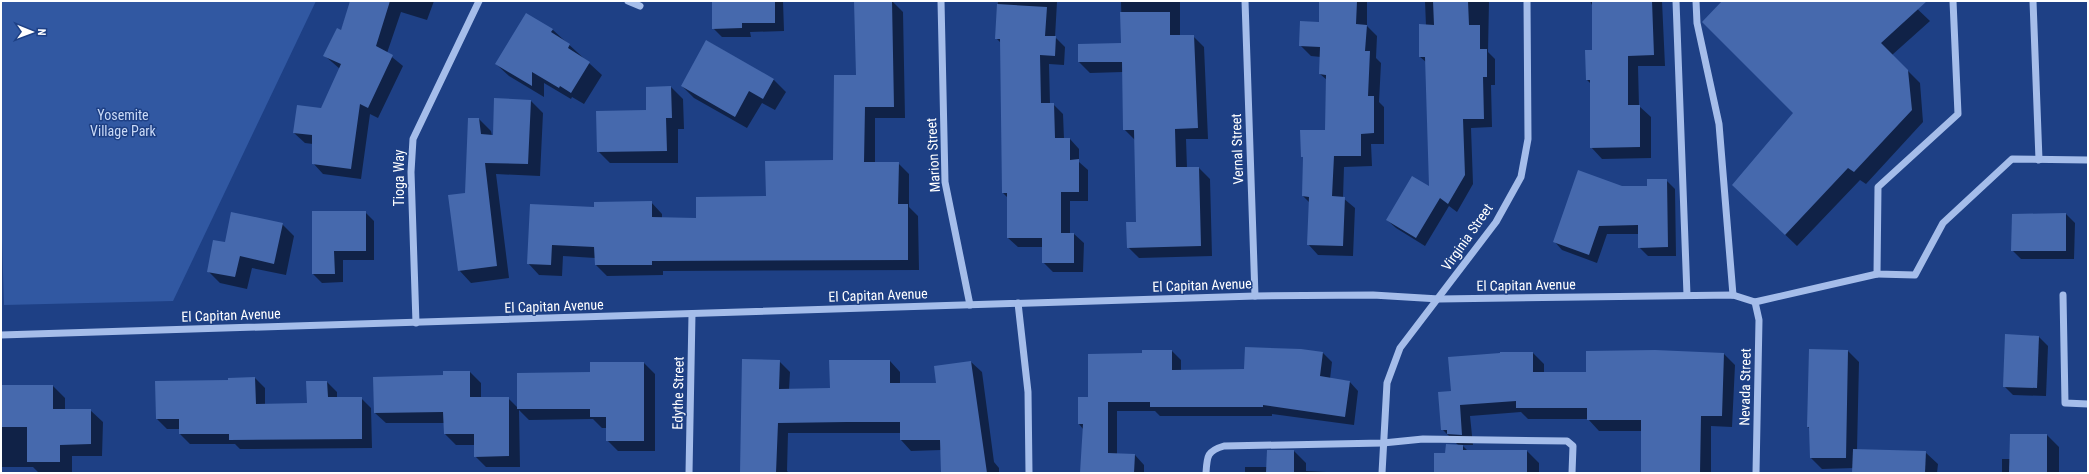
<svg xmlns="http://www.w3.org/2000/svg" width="2089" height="474" font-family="'Roboto Condensed',sans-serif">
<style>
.green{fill:#3158a2}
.shadow{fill:#0007}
.building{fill:#4669ad}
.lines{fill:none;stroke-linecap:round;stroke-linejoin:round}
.minor{stroke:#a5bdea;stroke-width:7}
.labels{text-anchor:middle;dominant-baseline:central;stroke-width:3;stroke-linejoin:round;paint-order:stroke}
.park-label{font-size:14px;fill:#cadaf7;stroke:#1e4085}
.street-label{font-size:14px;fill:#fff;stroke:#1e4085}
</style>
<rect width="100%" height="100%" fill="#1e4085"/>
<polygon class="green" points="1,1 316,1 173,301 4,305 1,207"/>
<g class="shadow">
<polygon points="351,1 434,1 427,20 401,12 387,53 403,66 378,118 370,114 361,179 323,174 313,163 313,144 305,143 294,133 321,109 340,69 325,56 341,31"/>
<polygon points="754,1 783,1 784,31 750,32 751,37 722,37 713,28"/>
<polygon points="876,1 892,1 903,12 905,118 875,118 875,163 898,163 909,174 909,207 918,216 919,270 663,271 663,275 607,276 596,265 595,258 563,256 562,276 539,275 528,263 595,208 651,202 662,214 662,218 697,219 767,197 834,161"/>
<polygon points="998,1 1065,1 1057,2 1055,37 1065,47 1064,65 1049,64 1050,104 1053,104 1063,114 1064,139 1070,139 1079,149 1079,162 1088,170 1088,201 1070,201 1070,234 1074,234 1084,243 1083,272 1053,272 1043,262 1043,247 1018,247 1008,238 1008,198 1003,193 1001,43 996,38"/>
<polygon points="1121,1 1180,1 1180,36 1193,36 1204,47 1208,139 1186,139 1187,168 1199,168 1210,179 1212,256 1139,258 1128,247 1137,223 1135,140 1124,129 1123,72 1090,73 1079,62 1122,44"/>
<polygon points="1320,1 1367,1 1367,26 1377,36 1376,58 1381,63 1379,102 1384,107 1384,144 1371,144 1372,166 1344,167 1343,198 1355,208 1353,256 1318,255 1308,244 1310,203 1303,196 1304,158 1302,156 1326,131 1327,80 1320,74 1321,57 1311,56 1300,45 1320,23"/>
<polygon points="1425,1 1489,1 1488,52 1495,59 1495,85 1491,85 1492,127 1471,128 1473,184 1457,212 1449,206 1425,246 1396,228 1387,220 1430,188 1426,62 1420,57 1426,26"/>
<polygon points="1590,1 1662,1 1665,66 1638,66 1639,106 1651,117 1651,158 1602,159 1591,147 1591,84 1587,80 1593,51 1593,7"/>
<polygon points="1723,1 1909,1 1930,21 1892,55 1920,83 1923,122 1866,184 1860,180 1797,246 1746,197 1794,113"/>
<polygon points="553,30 602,75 584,104 572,97 571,99 544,83 544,97 509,76 496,64"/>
<polygon points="707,41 774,80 786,92 775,110 762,103 747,128 694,98 682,86"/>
<polygon points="671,87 683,99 684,129 678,129 678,163 610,163 598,151 647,111 647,88"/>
<polygon points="531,101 543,113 540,176 496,174 509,278 471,283 459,270 466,193 479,119 491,131 492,136 494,136"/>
<polygon points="1666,180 1675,189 1676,256 1648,256 1639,247 1639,234 1607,234 1597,263 1562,250 1554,241 1622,187 1648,187"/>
<polygon points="313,212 365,212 374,221 374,260 343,260 343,282 322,283 313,274"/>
<polygon points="2066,214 2075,223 2074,259 2021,259 2012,250 2013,215"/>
<polygon points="282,224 294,236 286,275 252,268 247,289 220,283 208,271 226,243"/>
<polygon points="1,265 2,266 2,298 1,298"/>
<polygon points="2006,335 2039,337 2048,346 2046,396 2013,395 2004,386"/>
<polygon points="1172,351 1181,360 1181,371 1245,370 1323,353 1332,362 1330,379 1349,381 1358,391 1354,425 1272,414 1272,416 1160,416 1155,411 1117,411 1117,454 1135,455 1144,465 1144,473 1082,473 1083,429 1079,424 1089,398 1143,354"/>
<polygon points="1848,351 1859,362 1857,450 1925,452 1938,464 1937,473 1853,473 1854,468 1822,469 1811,458 1810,429 1808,427"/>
<polygon points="1533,353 1544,364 1544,373 1587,373 1724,354 1735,365 1732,427 1711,426 1711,473 1642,473 1642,431 1599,431 1588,419 1528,419 1521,412 1470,416 1473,445 1462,445 1468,451 1527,451 1539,463 1539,473 1435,473 1446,454 1459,446 1442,429 1452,392"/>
<polygon points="743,360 779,361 790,372 789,390 831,389 890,361 900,372 900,384 937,384 971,362 982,372 994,462 999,468 999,473 942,473 941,450 911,451 901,440 901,433 788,433 787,471 789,473 741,473"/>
<polygon points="644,363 655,374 655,451 618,451 607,440 607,428 602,428 593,419 529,420 519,410 520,467 486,467 475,456 475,445 456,445 445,434 445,423 386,423 375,413 444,376 444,372 470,372 481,383 481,398 508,398 518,408 591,373"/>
<polygon points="255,378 265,388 265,405 308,404 327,382 337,392 337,398 361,398 371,408 372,448 240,449 235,444 190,444 180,434 180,429 167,429 157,419 229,381"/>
<polygon points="1,386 53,386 65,398 65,410 90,410 103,422 102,456 72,456 72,473 39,473 33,467 1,467"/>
<polygon points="2047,435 2059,447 2059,473 2002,473 2002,459 2011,459"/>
<polygon points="1294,451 1306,463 1306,471 1346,473 1245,473 1245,467 1267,467"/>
</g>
<g class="building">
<polygon points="350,1 390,1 376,46 393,55 368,108 360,104 351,169 312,164 312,135 293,133 297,105 321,108 341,64 323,56 337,28 341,30"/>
<polygon points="734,1 775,1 775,23 742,23 742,28 712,29 712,2"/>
<polygon points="854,1 892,1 894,107 865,107 864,162 899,162 898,204 908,204 908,260 652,261 652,265 595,265 594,247 552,245 551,265 527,264 530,204 594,207 594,202 652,201 652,217 696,218 696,197 766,196 765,161 833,160 834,75 856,75"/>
<polygon points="1319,1 1357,1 1356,24 1367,25 1365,51 1370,51 1368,96 1374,96 1374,133 1361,134 1361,156 1334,156 1332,196 1345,197 1343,246 1307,245 1309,197 1302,196 1303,157 1301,157 1300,130 1325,130 1326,75 1319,74 1320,47 1299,46 1300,21 1319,22"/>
<polygon points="1433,1 1468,1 1469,25 1480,25 1480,49 1487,49 1487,77 1483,77 1484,119 1463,119 1465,175 1448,204 1440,198 1416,238 1386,220 1412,176 1429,186 1425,57 1419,57 1419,24 1434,25"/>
<polygon points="1592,1 1652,1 1654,55 1628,56 1628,105 1640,105 1640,147 1590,148 1590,80 1586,80 1585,50 1592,50"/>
<polygon points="1722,1 1927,1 1881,43 1908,70 1912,110 1854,172 1848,168 1785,235 1732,185 1793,113 1702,22"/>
<polygon points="997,4 1047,7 1045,36 1056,36 1055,56 1040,55 1041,103 1054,103 1055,138 1070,138 1070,160 1079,159 1079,192 1061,192 1061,233 1074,233 1074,263 1042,263 1042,238 1007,238 1007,193 1002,193 1000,39 995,39"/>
<polygon points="1120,12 1170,12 1170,35 1194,35 1198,128 1175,129 1176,167 1199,167 1201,246 1127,248 1126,222 1136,222 1134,130 1123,130 1122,62 1078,62 1078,44 1121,43"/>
<polygon points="526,13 553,29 551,32 570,44 568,48 590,62 571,93 560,86 559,88 532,72 532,86 495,64"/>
<polygon points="706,40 774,79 763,99 749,91 735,117 681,86"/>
<polygon points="671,86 672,118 666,118 667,151 597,152 596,111 646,110 646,87"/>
<polygon points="494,98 531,100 528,164 485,163 497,266 458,271 448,195 465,193 468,118 479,118 481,134 493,135"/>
<polygon points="1578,170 1622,186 1647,186 1647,179 1667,179 1668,247 1638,248 1638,225 1599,226 1589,255 1553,242"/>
<polygon points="312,211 366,211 366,251 334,251 335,274 312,274"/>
<polygon points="231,212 283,223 274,264 240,256 235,277 207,272 213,240 225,242"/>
<polygon points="2066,213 2066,251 2011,251 2012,214"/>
<polygon points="2005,334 2039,336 2037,388 2003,387"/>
<polygon points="1245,347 1301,349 1323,352 1320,376 1350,381 1345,417 1263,405 1263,407 1150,407 1150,402 1108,402 1108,453 1135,454 1134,473 1080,473 1083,424 1078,424 1078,397 1088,397 1088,354 1142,353 1142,350 1172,350 1172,370 1244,369"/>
<polygon points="1809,349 1848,350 1846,458 1810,458 1809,427 1807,427"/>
<polygon points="1655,350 1724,353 1722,416 1701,416 1700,473 1641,473 1641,420 1587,420 1587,408 1516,408 1516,401 1460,405 1462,435 1447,434 1447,430 1441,430 1438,392 1451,391 1448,357 1500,353 1500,352 1533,352 1533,372 1586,372 1586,351"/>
<polygon points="742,359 780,360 779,389 830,388 829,360 890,360 890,383 936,383 934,366 971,361 987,473 941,473 940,440 900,440 900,422 847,422 778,423 776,473 740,473"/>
<polygon points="590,362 644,362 644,441 606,441 606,417 590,417 590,409 517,409 517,373 590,372"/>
<polygon points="443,371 470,371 470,397 509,397 509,456 474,457 474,434 444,434 443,412 374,413 373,377 443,375"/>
<polygon points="255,377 256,404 307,403 306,381 327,381 328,397 362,397 362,439 229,440 229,434 179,434 179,419 156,419 155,381 228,380 228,378"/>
<polygon points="1,385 53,385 53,409 91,409 91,444 60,445 60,462 27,462 27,427 1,427"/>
<polygon points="2010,434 2047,434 2047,473 2009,473"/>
<polygon points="1446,444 1463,445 1463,450 1527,450 1527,473 1434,473 1434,453 1445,453"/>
<polygon points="1853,449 1926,451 1925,473 1852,473"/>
<polygon points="1267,450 1294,450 1294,473 1266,473"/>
</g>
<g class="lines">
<g class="minor">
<polyline points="628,1 640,6"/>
<polyline points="941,1 945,182 970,305"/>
<polyline points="1245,1 1255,296"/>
<polyline points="1676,1 1687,295"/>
<polyline points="1696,1 1697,23 1719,124 1733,295"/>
<polyline points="1953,1 1958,114 1878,187 1877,274 1915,275 1943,223 2012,159 2088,160"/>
<polyline points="2033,1 2039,160"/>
<polyline points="2063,295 2065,403 2088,404"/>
<polyline points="1755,302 1759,320 1756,473"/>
<polyline points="1018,303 1028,392 1029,473"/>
<polyline points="416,323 411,172 413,139 479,1"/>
<polyline points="1,335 1255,296 1373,295 1439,299 1733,295 1755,302 1877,274"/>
<polyline points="689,473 692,314"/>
<path d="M1206,473C1207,456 1207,451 1224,446L1383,443L1423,439L1567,441L1573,446L1572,473"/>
<polyline points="1382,473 1387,383 1400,348 1496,222 1521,177 1528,139 1527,1"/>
</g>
</g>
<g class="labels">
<g class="park-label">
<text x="123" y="115">Yosemite<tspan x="123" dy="16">Village Park</tspan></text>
</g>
<g class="street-label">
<text transform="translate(1237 149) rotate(-92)">Vernal Street</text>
<text transform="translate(933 155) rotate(-93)">Marion Street</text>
<text transform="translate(399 178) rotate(-90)">Tioga Way</text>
<text transform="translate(1467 237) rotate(-55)">Virginia Street</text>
<text transform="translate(1202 285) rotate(-2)">El Capitan Avenue</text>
<text transform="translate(1526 285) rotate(-1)">El Capitan Avenue</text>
<text transform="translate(878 295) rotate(-2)">El Capitan Avenue</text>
<text transform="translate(554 306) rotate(-2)">El Capitan Avenue</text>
<text transform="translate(231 315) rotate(-2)">El Capitan Avenue</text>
<text transform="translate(1745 387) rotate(-89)">Nevada Street</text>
<text transform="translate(678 393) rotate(-89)">Edythe Street</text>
</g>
</g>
<rect width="2089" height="474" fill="none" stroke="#ffffff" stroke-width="4"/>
<g transform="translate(32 32) rotate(91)" stroke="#1e4085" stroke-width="3" paint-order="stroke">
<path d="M0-3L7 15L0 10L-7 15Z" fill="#ffffff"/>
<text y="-6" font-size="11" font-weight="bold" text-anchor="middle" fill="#ffffff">N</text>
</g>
</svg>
